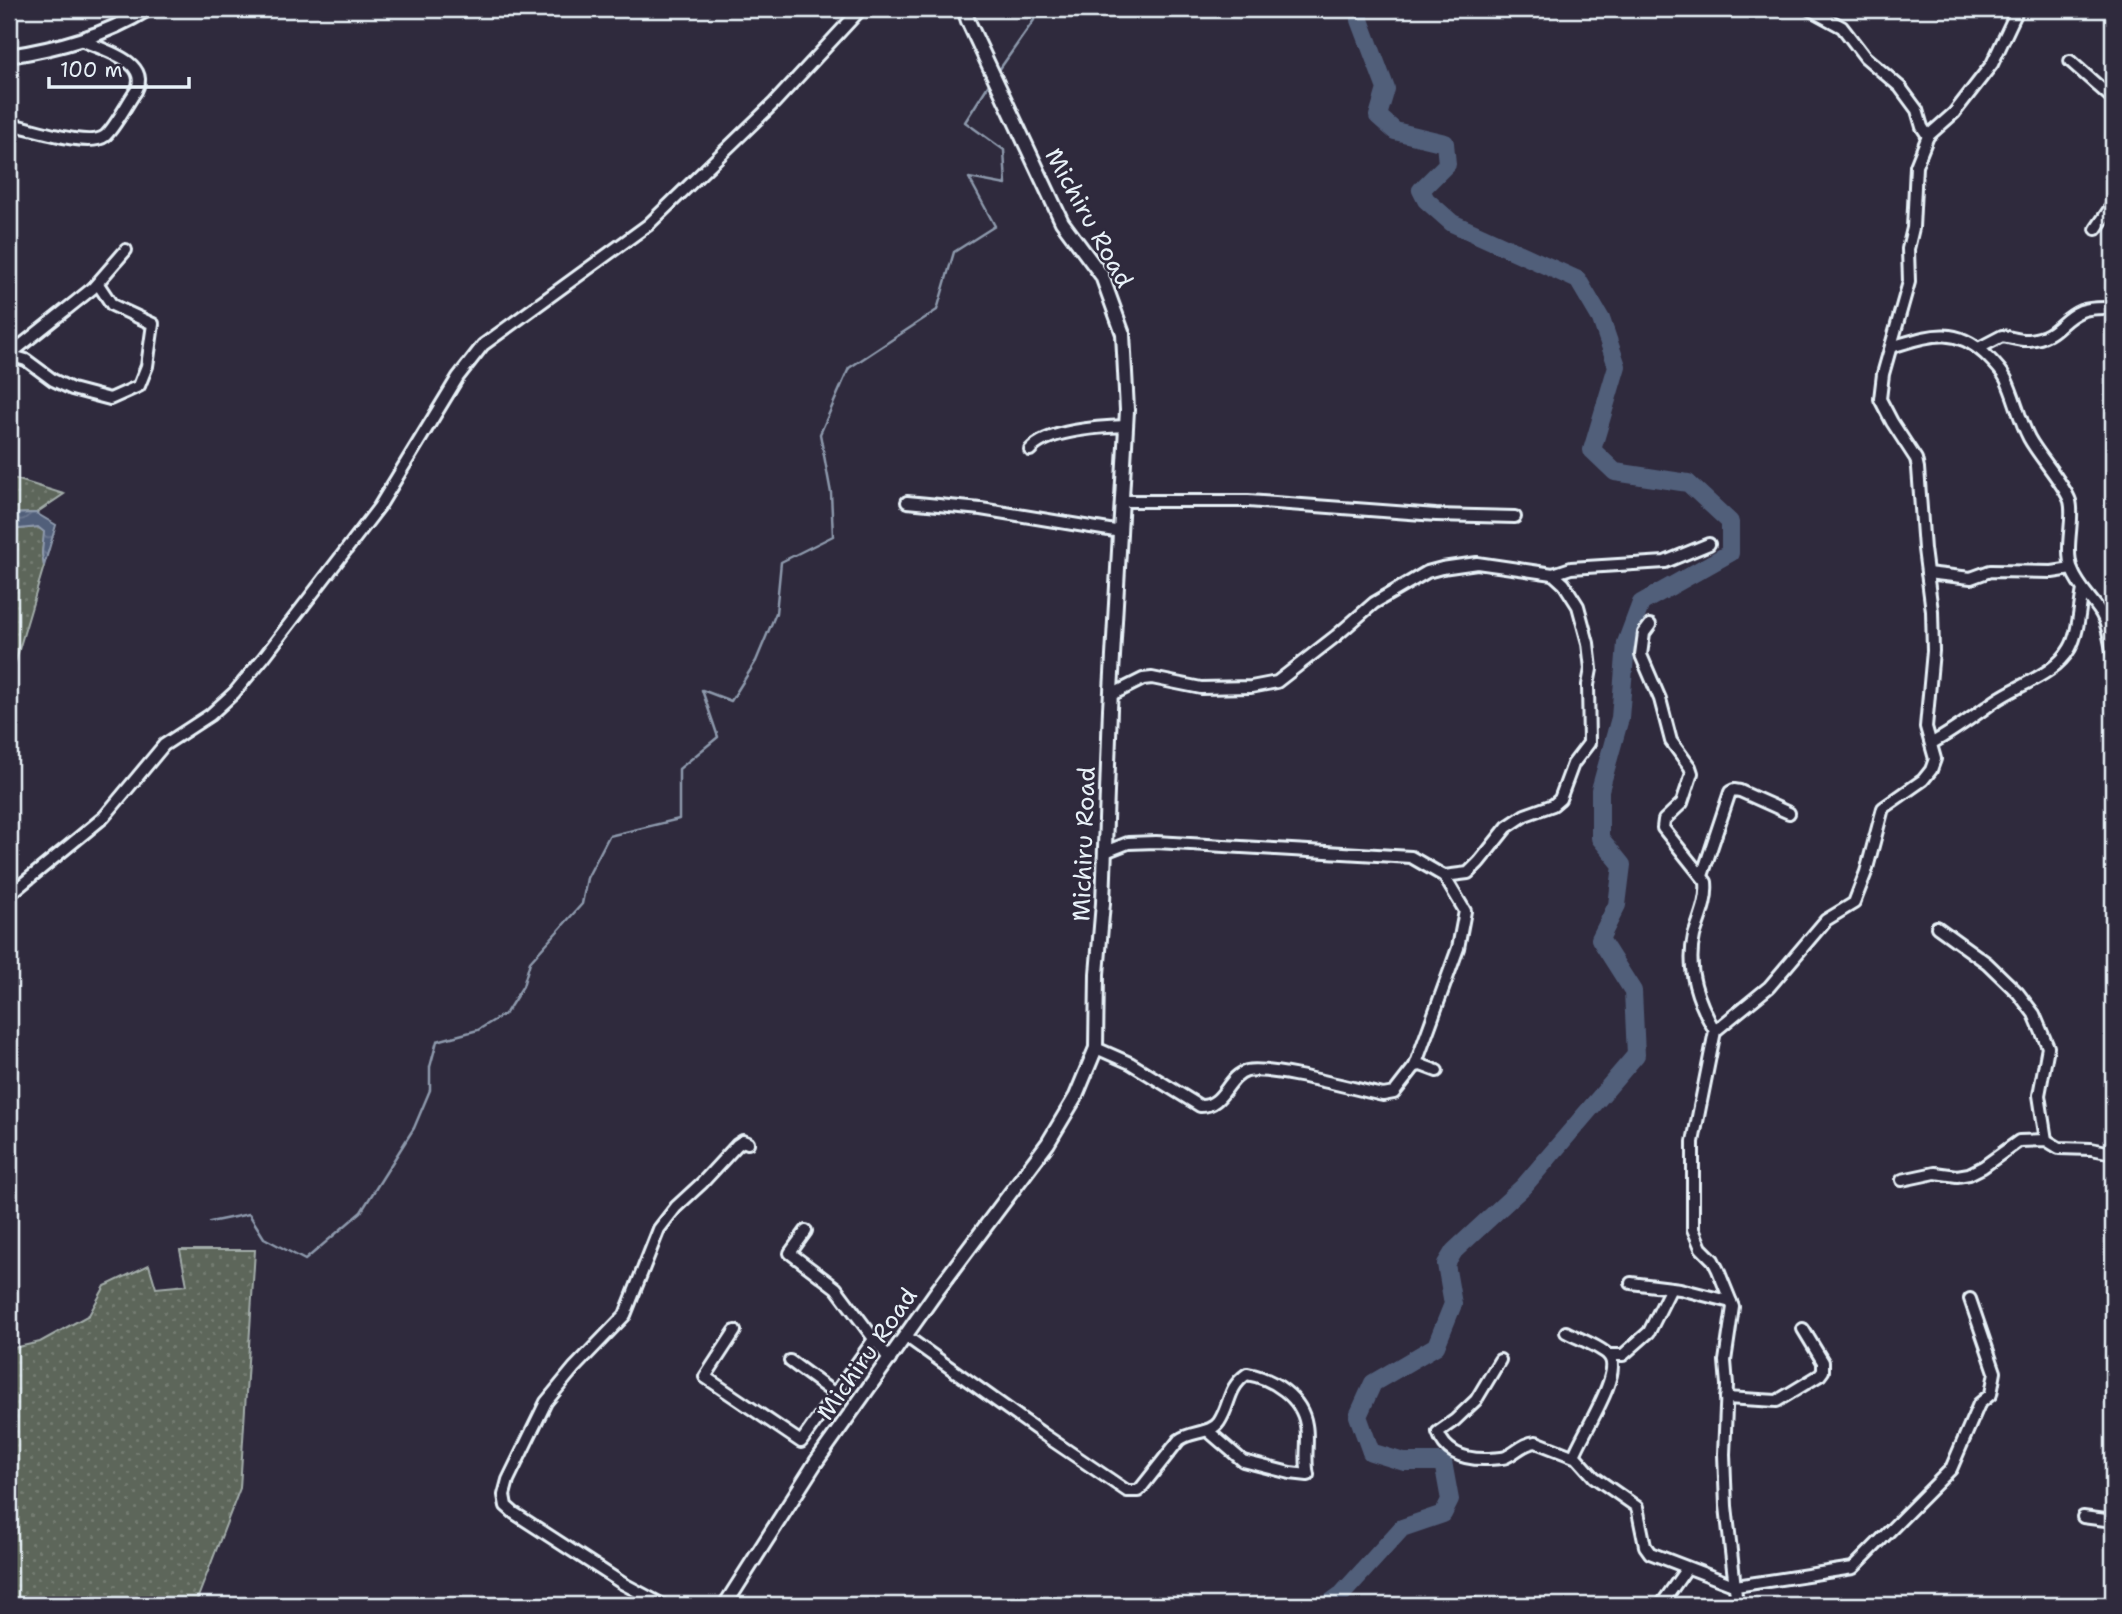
<svg xmlns="http://www.w3.org/2000/svg" width="2122" height="1614" font-family="'Shantell Sans',sans-serif">
<style>
.grass{fill:url(#grass-dots);stroke:#a2aca9;stroke-width:2}
.water{fill:url(#water-waves);stroke:#8d99ac;stroke-width:2}
.lines{fill:none;stroke-linecap:round;stroke-linejoin:round}
.stream{stroke:#8d99ac;stroke-width:2.5}
.river{stroke:#515e7a;stroke-width:18}
.minor-casing{stroke:#e8f1f8;stroke-width:16}
.tertiary-casing{stroke:#e8f1f8;stroke-width:18}
.minor{stroke:#2f2a3d;stroke-width:10}
.tertiary{stroke:#2f2a3d;stroke-width:12}
.labels{text-anchor:middle;dominant-baseline:central;stroke-width:5;stroke-linejoin:round;paint-order:stroke}
.street-label{font-size:24px;fill:#e8f1f8;stroke:#2f2a3d}
</style>
<defs>
<pattern id="grass-dots" width="8" height="8" patternUnits="userSpaceOnUse" patternTransform="scale(1.75)"><rect width="8" height="8" fill="#5d665a"/><path d="M2 2h.1M6 6h.1" fill="none" stroke="#747c72" stroke-width="1.8" stroke-linecap="round"/></pattern>
<pattern id="water-waves" width="16" height="10" patternUnits="userSpaceOnUse" patternTransform="scale(1.75)"><rect width="16" height="10" fill="#515e7a"/><path d="M0 5q4-4 8 0t8 0" fill="none" stroke="#6a768e"/></pattern>
</defs>
<rect width="100%" height="100%" fill="#2f2a3d"/>
<filter id="ink" filterUnits="userSpaceOnUse"><feTurbulence type="fractalNoise" baseFrequency=".0143" numOctaves="2"/><feDisplacementMap in="SourceGraphic" scale="14" xChannelSelector="R" yChannelSelector="G"/><feConvolveMatrix kernelMatrix="1 2 1 2 8 2 1 2 1" color-interpolation-filters="sRGB"/></filter>
<g filter="url(#ink)">
<g class="grass">
<polygon points="9,477 64,494 36,513 9,514"/>
<polygon points="38,527 45,532 42,553 44,566 9,683 9,530"/>
<polygon points="180,1250 255,1250 240,1488 195,1605 9,1605 9,1349 40,1342 89,1315 105,1286 149,1265 156,1288 187,1285"/>
</g>
<polygon class="water" points="36,513 56,525 44,566 42,553 44,532 38,527 9,530 9,514"/>
<g class="lines">
<g class="stream">
<polyline points="997,73 1034,20 1035,9"/>
<polyline points="210,1222 249,1214 264,1238 305,1260 361,1212 414,1128 430,1090 430,1067 437,1041 478,1030 506,1013 523,986 530,962 582,904 587,878 609,836 679,819 679,769 718,737 702,690 731,701 756,661 776,613 781,562 833,536 831,493 820,434 849,368 937,310 954,252 995,226 969,178 1006,185 1004,150 965,122 991,81"/>
</g>
<polyline class="river" points="1327,1605 1342,1594 1402,1528 1443,1514 1450,1500 1443,1462 1404,1462 1371,1452 1358,1416 1373,1383 1436,1346 1453,1304 1446,1264 1454,1251 1524,1186 1636,1055 1633,991 1600,939 1617,905 1622,865 1600,838 1600,790 1620,718 1626,643 1641,603 1730,553 1730,522 1688,483 1615,472 1592,450 1617,366 1601,319 1578,280 1452,223 1426,200 1421,190 1447,164 1445,143 1395,131 1378,116 1386,89 1360,20 1360,9"/>
<defs>
<g id="minor">
<polyline points="1809,9 1842,27 1865,57 1900,87 1917,110 1922,127 1928,136"/>
<polyline points="2070,61 2113,99"/>
<path d="M9,124C30,127 88,149 105,136C114,129 128,102 136,91C151,62 104,50 83,41"/>
<polyline points="2096,229 2113,204"/>
<path d="M1891,347C1929,336 1953,325 1985,354C1993,362 2001,369 2006,379C2015,398 2019,419 2029,438C2040,458 2063,482 2070,501C2075,519 2064,547 2072,570C2078,586 2090,597 2099,610C2108,623 2110,641 2113,656"/>
<path d="M1979,348L2002,336C2011,337 2019,341 2029,340C2058,337 2059,320 2081,311C2091,307 2102,308 2113,308"/>
<polyline points="9,355 26,360 53,380 72,389 110,399 139,386 147,366 153,324 112,305 98,284"/>
<polyline points="9,355 93,288 126,250"/>
<path d="M1030,450C1047,430 1099,427 1126,426"/>
<polyline points="1122,501 1248,501 1436,515 1515,517"/>
<polyline points="907,502 981,509 1121,532"/>
<polyline points="1927,573 1971,578 1990,571 2052,572 2072,569"/>
<path d="M1650,625L1644,633L1641,655L1660,699L1671,741L1690,767L1692,773L1682,803L1664,820L1663,828L1706,882C1708,901 1699,919 1694,936C1686,970 1698,1002 1715,1031"/>
<polyline points="1111,695 1143,679 1152,678 1201,688 1251,687 1277,682 1336,636 1374,603 1427,572 1442,568 1477,563 1553,574 1571,568 1665,562 1709,544"/>
<path d="M1932,743C1954,731 1974,716 1995,701C2019,684 2055,675 2070,648C2079,632 2079,609 2083,590"/>
<polyline points="1105,852 1128,843 1156,842 1411,857 1444,876 1468,873 1479,862 1507,827 1525,815 1553,805 1560,799 1573,764 1589,743 1588,685 1591,669 1588,643 1578,606 1564,584 1553,574"/>
<polyline points="1702,876 1730,792 1734,790 1740,791 1789,813"/>
<polyline points="9,895 104,817 164,745 210,715 234,693 264,657 379,507 458,377 483,345 648,225 774,103 861,9"/>
<polyline points="1937,927 1987,963 2018,993 2034,1014 2048,1047 2039,1095 2046,1140"/>
<path d="M1096,1048L1130,1063L1200,1106C1224,1107 1227,1076 1247,1071C1270,1066 1355,1089 1383,1095L1394,1093L1415,1066L1458,948L1465,911L1444,876"/>
<polyline points="1415,1066 1421,1065 1437,1071"/>
<polyline points="1902,1180 1935,1173 1957,1176 1969,1174 1983,1167 2019,1141 2046,1140 2059,1148 2091,1149 2113,1153"/>
<polyline points="806,1231 790,1253 836,1288 890,1360"/>
<polyline points="1631,1283 1680,1289 1731,1302"/>
<polyline points="735,1331 705,1377 801,1442 835,1394 790,1361"/>
<path d="M1566,1332C1577,1338 1603,1348 1609,1356C1624,1373 1580,1437 1574,1456"/>
<path d="M907,1337L1043,1434L1127,1491H1138L1141,1488L1179,1440C1190,1431 1211,1434 1219,1422C1231,1404 1227,1388 1247,1374C1272,1378 1302,1397 1306,1425C1309,1441 1304,1458 1308,1475L1290,1473L1243,1461L1207,1430"/>
<polyline points="1609,1355 1623,1355 1649,1332 1671,1288"/>
<path d="M1500,1360L1476,1400L1455,1420L1438,1432C1446,1455 1467,1460 1489,1459C1494,1458 1501,1459 1506,1457C1517,1452 1523,1443 1536,1442L1577,1458L1594,1477L1637,1507L1645,1546L1650,1553L1736,1586L1853,1568L1951,1469L1979,1404L1991,1394L1995,1372L1970,1299"/>
<polyline points="835,1394 875,1338"/>
<polyline points="1726,1398 1777,1401 1820,1375 1823,1371 1823,1362 1803,1329"/>
<polyline points="2083,1517 2113,1521"/>
<polyline points="1473,1604 1473,1605"/>
<polyline points="663,1605 622,1583 514,1513 506,1506 504,1495 508,1480 546,1402 574,1368 625,1315 659,1229 676,1207 702,1183 737,1145 743,1141 748,1143"/>
<polyline points="1661,1605 1687,1568"/>
<polyline points="1737,1605 1726,1506 1724,1454 1727,1385 1725,1361 1733,1307 1718,1270 1713,1260 1701,1248 1693,1229 1693,1142 1715,1031 1769,987 1826,920 1854,903 1866,872 1883,808 1923,780 1931,770 1935,759 1926,727 1933,651 1932,611 1924,549 1918,468 1916,459 1892,422 1880,399 1883,374 1909,282 1908,249 1913,228 1916,166 1928,136 1954,113 1992,64 2018,9"/>
</g>
<g id="tertiary">
<path d="M9,56C59,48 104,36 148,9"/>
<polyline points="725,1605 816,1462 937,1291 1048,1143 1076,1096 1096,1048 1097,974 1103,903 1110,709 1127,410 1123,334 1102,276 1062,222 968,21 964,9"/>
</g>
</defs>
<use href="#minor" class="minor-casing"/>
<use href="#tertiary" class="tertiary-casing"/>
<use href="#minor" class="minor"/>
<use href="#tertiary" class="tertiary"/>
</g>
</g>
<g class="labels">
<g class="street-label">
<text transform="translate(1089 218) rotate(61)">Michiru Road</text>
<text transform="translate(1084 844) rotate(-88)">Michiru Road</text>
<text transform="translate(867 1354) rotate(-55)">Michiru Road</text>
</g>
</g>
<rect width="2122" height="1614" fill="none" stroke="#2f2a3d" stroke-width="35"/>
<rect x="18" y="18" width="2087" height="1579" fill="none" stroke="#e8f1f8" stroke-width="2.5" filter="url(#ink)"/>
<path d="M49 77v10h140v-10" fill="none" stroke="#e8f1f8" stroke-width="3.5"/>
<text x="60" y="77" font-size="21" fill="#e8f1f8" stroke="#2f2a3d" stroke-width="5" paint-order="stroke">100 m</text>
</svg>
